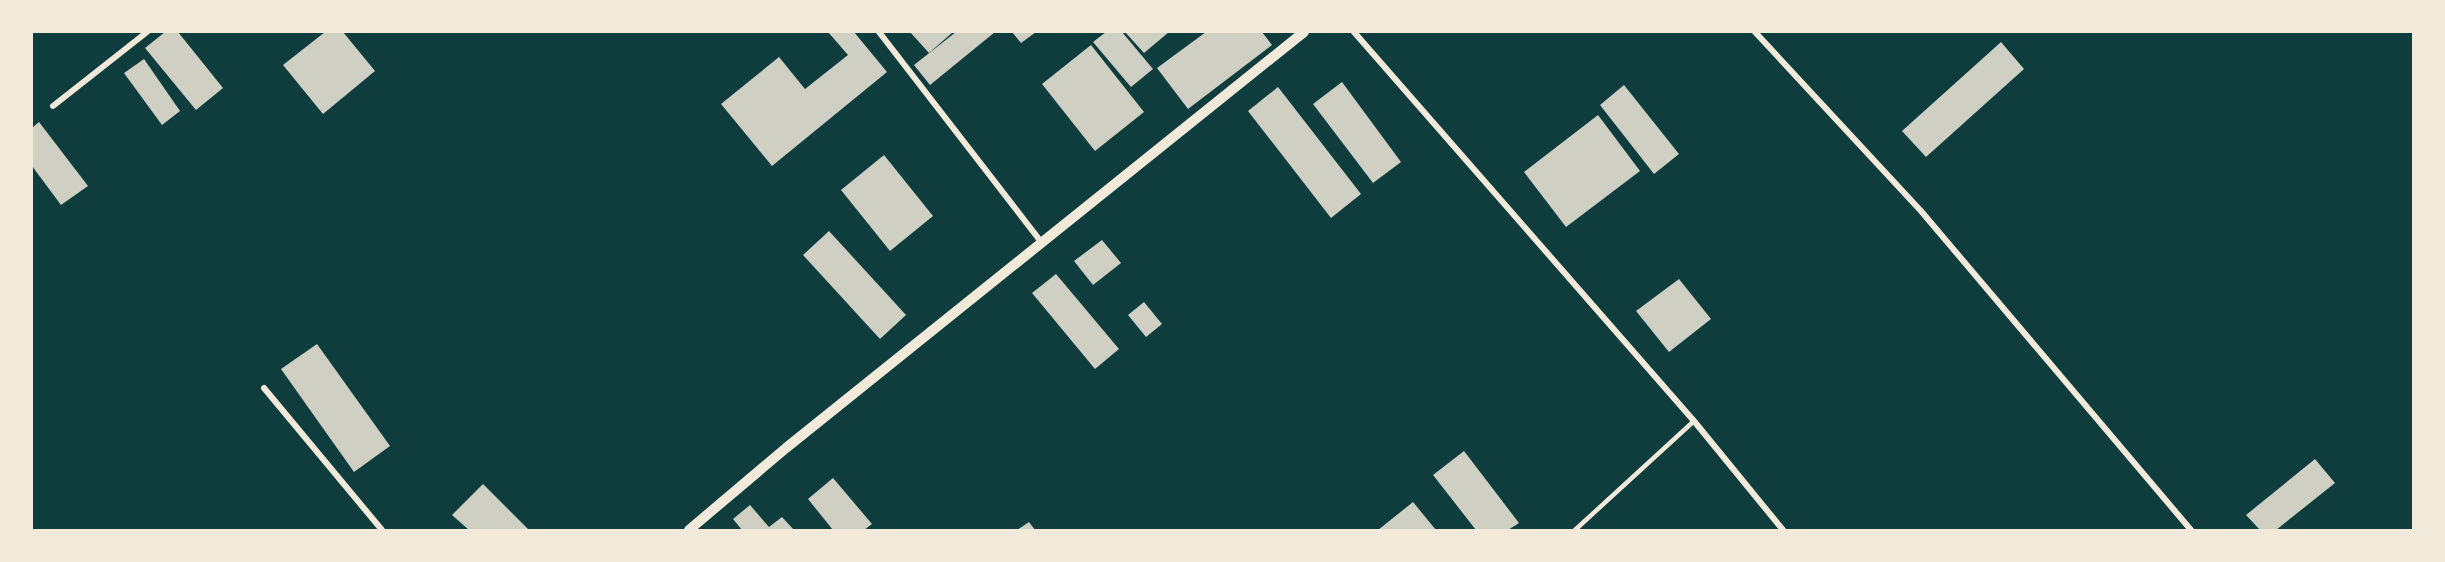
<svg xmlns="http://www.w3.org/2000/svg" width="2445" height="562" font-family="Inter,sans-serif">
<style>
.building{fill:#cfcfc3}
.lines{fill:none;stroke-linecap:round;stroke-linejoin:round}
.service{stroke:#f1e9da;stroke-width:4.5}
.minor{stroke:#f1e9da;stroke-width:6}
.tertiary{stroke:#f1e9da;stroke-width:10}
</style>
<rect width="100%" height="100%" fill="#0f3d3e"/>
<g class="building">
<polygon points="165,32 178,32 223,88 196,110 145,48"/>
<polygon points="325,32 343,32 375,71 323,114 283,65"/>
<polygon points="828,32 854,32 887,72 772,166 721,104 779,57 805,89 848,55"/>
<polygon points="910,32 953,32 929,53"/>
<polygon points="956,32 995,32 930,85 914,65"/>
<polygon points="1012,32 1036,32 1021,43"/>
<polygon points="1106,32 1122,32 1153,69 1131,87 1093,42"/>
<polygon points="1125,32 1169,32 1144,53"/>
<polygon points="1206,32 1262,32 1272,45 1188,109 1157,68"/>
<polygon points="2001,42 2024,69 1926,157 1902,131"/>
<polygon points="1091,45 1144,112 1095,151 1042,84"/>
<polygon points="144,59 180,111 162,125 124,73"/>
<polygon points="1342,82 1401,162 1373,183 1313,104"/>
<polygon points="1624,85 1679,154 1654,174 1600,105"/>
<polygon points="1278,87 1361,194 1331,218 1248,111"/>
<polygon points="1598,115 1640,171 1566,227 1524,172"/>
<polygon points="39,122 88,186 61,205 32,166 32,128"/>
<polygon points="884,155 933,216 890,251 841,190"/>
<polygon points="829,231 906,315 880,339 803,255"/>
<polygon points="1102,240 1121,263 1093,285 1074,261"/>
<polygon points="1056,274 1119,349 1095,369 1032,293"/>
<polygon points="1679,279 1711,319 1669,352 1636,311"/>
<polygon points="1144,302 1162,324 1146,337 1128,315"/>
<polygon points="317,344 390,446 354,472 281,369"/>
<polygon points="1464,451 1519,523 1508,530 1476,530 1433,475"/>
<polygon points="2315,459 2335,483 2276,530 2260,530 2246,515"/>
<polygon points="833,478 872,524 864,530 833,530 808,499"/>
<polygon points="483,484 529,530 469,530 452,515"/>
<polygon points="1413,502 1436,530 1378,530"/>
<polygon points="750,505 769,527 782,517 794,530 742,530 733,519"/>
<polygon points="1029,522 1035,530 1017,530"/>
</g>
<g class="lines">
<polyline class="service" points="1575,530 1694,421"/>
<g class="minor">
<polyline points="879,32 1042,243"/>
<polyline points="1354,32 1694,421 1783,530"/>
<polyline points="1755,32 1921,211 2191,530"/>
<polyline points="53,106 147,32"/>
<polyline points="264,388 382,530"/>
</g>
<polyline class="tertiary" points="689,530 786,448 1304,32"/>
</g>
<rect width="2445" height="562" fill="none" stroke="#f1e9da" stroke-width="66"/>
</svg>
